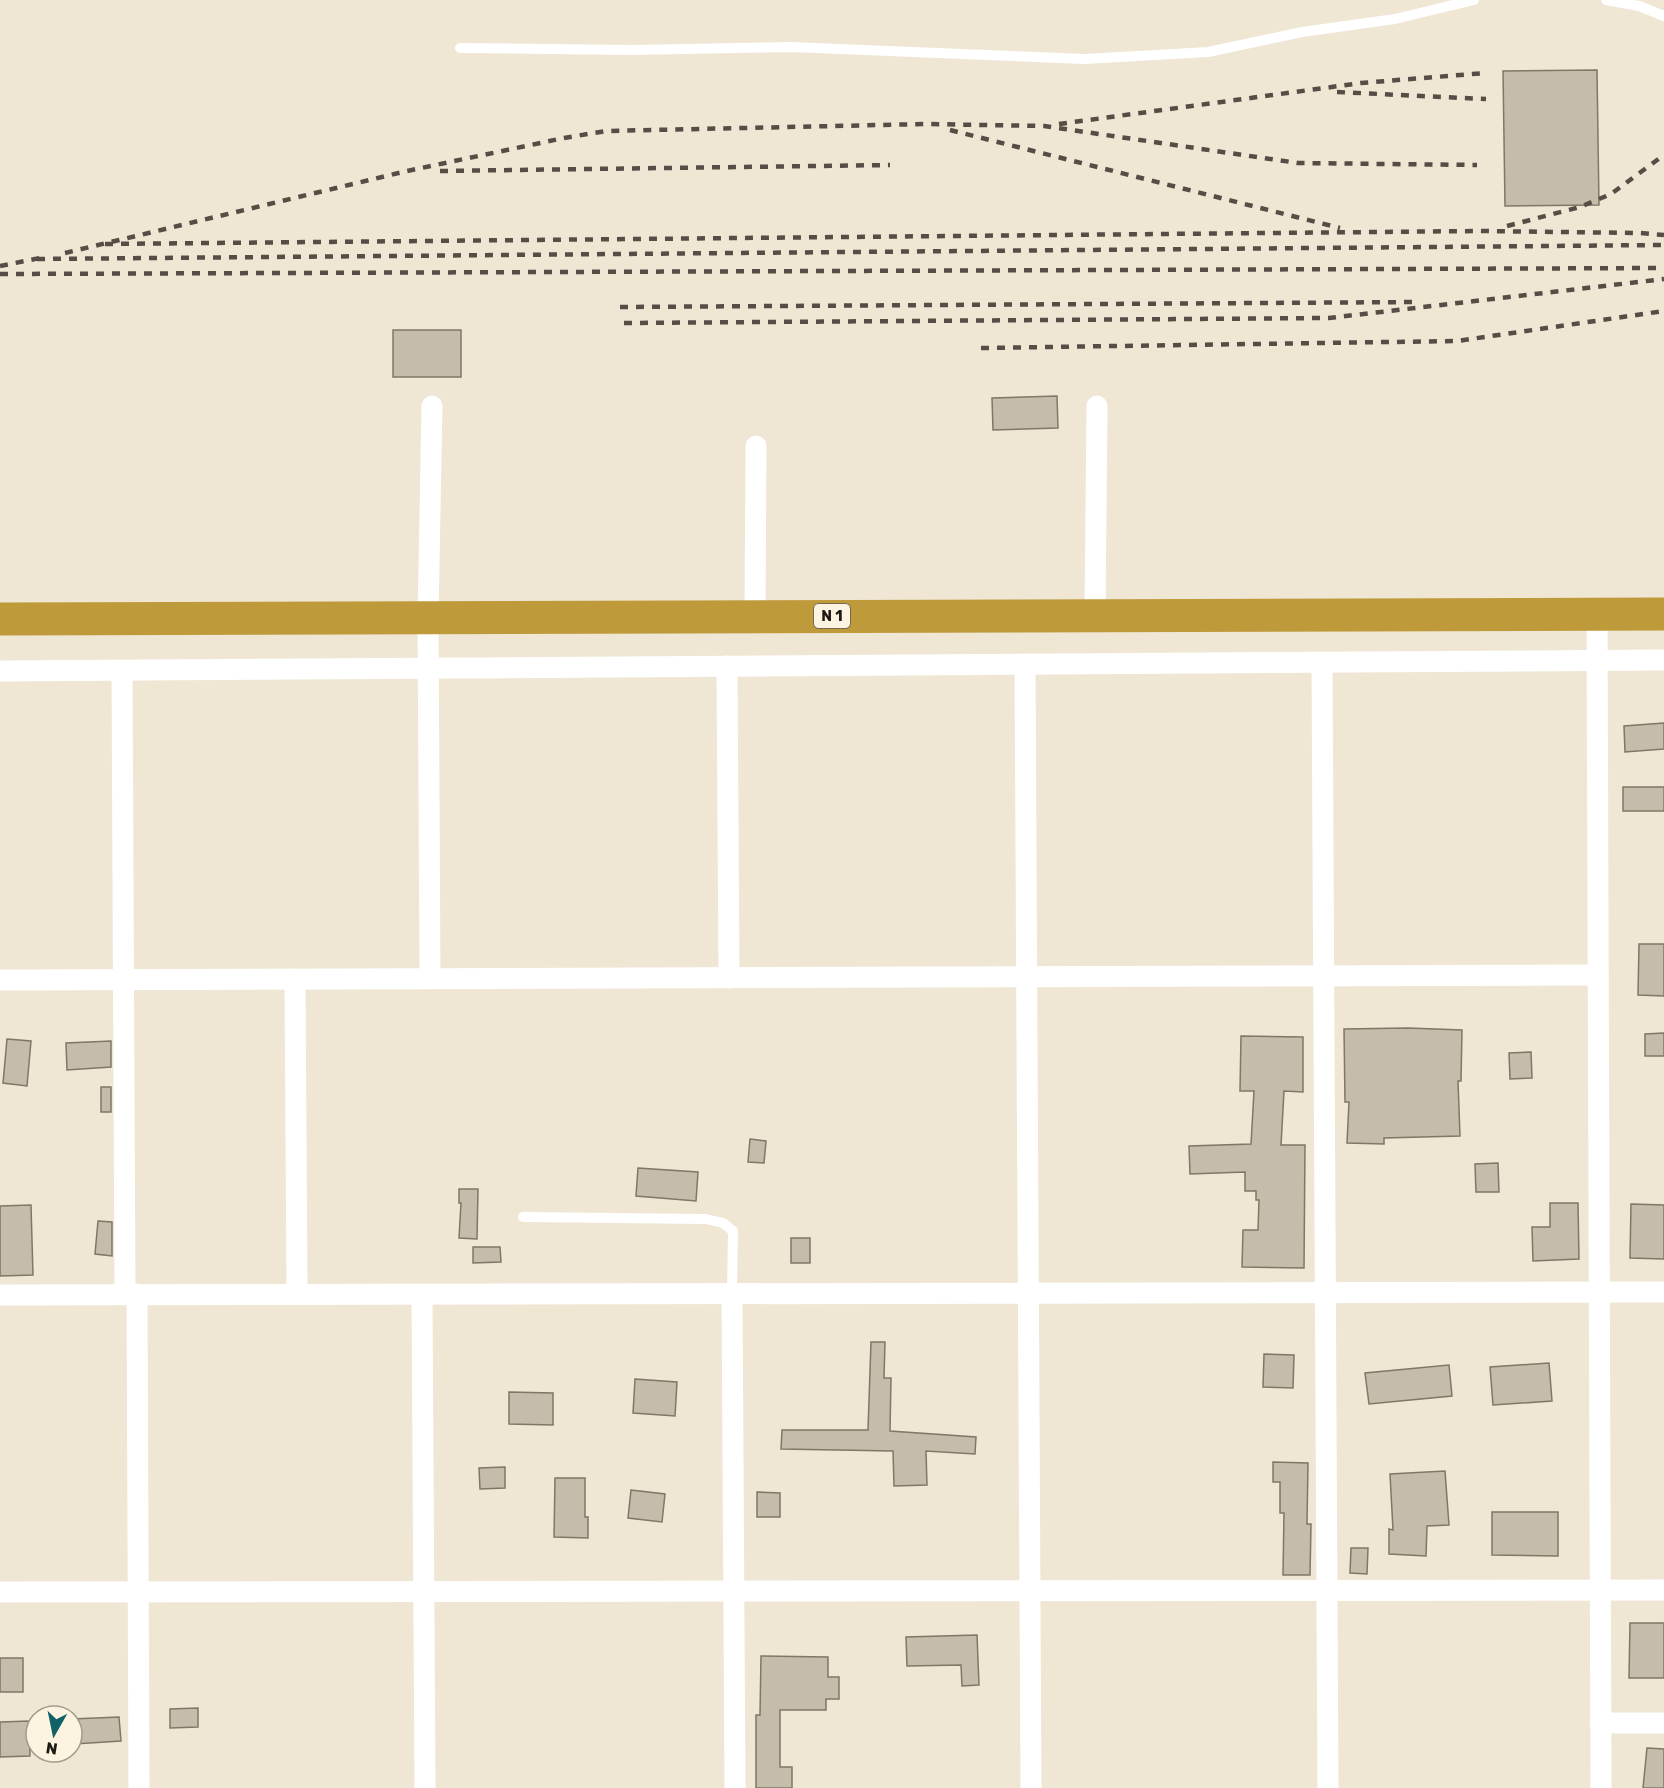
<svg xmlns="http://www.w3.org/2000/svg" width="1664" height="1788" font-family="Rubik,sans-serif">
<style>
.building{fill:#c5bcab;stroke:#7f7767;stroke-width:1.5}
.lines{fill:none;stroke-linecap:round;stroke-linejoin:round}
.service{stroke:#fff;stroke-width:10}
.minor{stroke:#fff;stroke-width:21}
.trunk{stroke:#be9a3a;stroke-width:33}
.rail{stroke:#544e45;stroke-width:4.5;stroke-dasharray:8 8;stroke-linecap:butt}
.labels{text-anchor:middle;dominant-baseline:central;stroke-width:4.5;stroke-linejoin:round;paint-order:stroke}
.shield{fill:#fcf3e1;stroke:#605a51;stroke-width:1.5}
.shield-label{font-size:15px;font-weight:bold;fill:#1d1913}
</style>
<rect width="100%" height="100%" fill="#efe6d4"/>
<g class="building">
<polygon points="1597,70 1599,205 1505,206 1503,71"/>
<rect x="393" y="330" width="68" height="47"/>
<polygon points="1057,396 1058,428 993,430 992,398"/>
<polygon points="1664,723 1664,749 1625,752 1624,726"/>
<rect x="1623" y="787" width="41" height="24"/>
<polygon points="1639,944 1664,944 1664,996 1638,995"/>
<polygon points="1408,1028 1462,1030 1461,1081 1458,1081 1460,1136 1384,1138 1384,1144 1347,1143 1349,1102 1345,1102 1344,1029"/>
<polygon points="1664,1033 1664,1056 1645,1056 1645,1034"/>
<polygon points="1241,1036 1303,1037 1303,1092 1284,1091 1281,1145 1305,1145 1304,1268 1242,1267 1243,1230 1258,1230 1259,1200 1256,1200 1256,1191 1245,1191 1245,1172 1190,1174 1189,1146 1251,1144 1254,1091 1240,1091"/>
<polygon points="7,1039 31,1041 27,1086 3,1083"/>
<polygon points="111,1041 111,1067 67,1070 66,1043"/>
<polygon points="1531,1052 1532,1078 1510,1079 1509,1053"/>
<rect x="101" y="1087" width="10" height="25"/>
<polygon points="750,1139 766,1141 764,1163 748,1162"/>
<polygon points="1498,1163 1499,1192 1476,1192 1475,1164"/>
<polygon points="638,1168 698,1172 696,1201 636,1196"/>
<polygon points="459,1189 478,1189 477,1239 459,1238 461,1203 459,1203"/>
<polygon points="1550,1203 1578,1203 1579,1259 1533,1261 1532,1227 1550,1227"/>
<polygon points="1631,1204 1664,1205 1664,1259 1630,1258"/>
<polygon points="31,1205 33,1275 0,1276 0,1206"/>
<polygon points="98,1221 112,1222 112,1256 95,1254"/>
<rect x="791" y="1238" width="19" height="25"/>
<polygon points="473,1247 500,1247 501,1262 473,1263"/>
<polygon points="871,1342 885,1342 884,1378 891,1378 890,1431 976,1437 975,1454 926,1451 927,1485 894,1486 893,1451 781,1449 782,1430 868,1430"/>
<polygon points="1264,1354 1294,1355 1293,1388 1263,1387"/>
<polygon points="1549,1363 1552,1401 1493,1405 1490,1367"/>
<polygon points="1449,1365 1452,1396 1369,1404 1365,1373"/>
<polygon points="635,1379 677,1382 675,1416 633,1413"/>
<polygon points="509,1392 553,1393 553,1425 509,1424"/>
<polygon points="1273,1462 1308,1463 1307,1524 1311,1524 1310,1575 1283,1575 1284,1513 1280,1513 1280,1482 1273,1482"/>
<polygon points="505,1467 505,1488 480,1489 479,1468"/>
<polygon points="1445,1471 1449,1525 1427,1526 1426,1556 1389,1554 1389,1529 1393,1530 1390,1474"/>
<polygon points="555,1478 585,1478 585,1517 588,1517 588,1538 554,1537"/>
<polygon points="631,1490 665,1494 662,1522 628,1518"/>
<polygon points="757,1492 780,1493 780,1517 757,1517"/>
<polygon points="1492,1512 1558,1512 1558,1556 1492,1555"/>
<polygon points="1351,1548 1368,1548 1367,1574 1350,1573"/>
<polygon points="1630,1623 1664,1623 1664,1678 1629,1678"/>
<polygon points="977,1635 979,1685 962,1686 961,1665 907,1666 906,1637"/>
<polygon points="761,1656 828,1657 828,1677 839,1677 839,1699 826,1699 826,1710 780,1710 780,1767 792,1767 792,1788 756,1788 756,1715 760,1715"/>
<rect x="0" y="1658" width="23" height="34"/>
<polygon points="198,1708 198,1727 170,1728 170,1709"/>
<polygon points="119,1717 121,1741 74,1744 72,1719"/>
<polygon points="29,1721 30,1756 0,1757 0,1722"/>
<polygon points="1647,1748 1664,1749 1664,1788 1643,1788"/>
</g>
<g class="lines">
<g class="service">
<polyline points="1606,0 1639,6 1664,16"/>
<polyline points="460,48 631,50 790,47 1085,59 1208,52 1302,32 1395,19 1474,0"/>
<polyline points="523,1217 706,1219 723,1223 733,1231 732,1293"/>
</g>
<g class="minor">
<polyline points="1597,614 1601,1788"/>
<polyline points="1095,616 1097,406"/>
<polyline points="755,617 756,446"/>
<polyline points="1322,662 1328,1788"/>
<polyline points="1025,664 1031,1788"/>
<polyline points="727,666 729,978"/>
<polyline points="122,670 125,1294"/>
<polyline points="0,671 1664,660"/>
<polyline points="430,978 428,618 432,406"/>
<polyline points="295,979 297,1294"/>
<polyline points="0,980 1598,975"/>
<polyline points="732,1293 735,1788"/>
<polyline points="137,1294 139,1788"/>
<polyline points="422,1294 425,1788"/>
<polyline points="0,1295 1664,1292"/>
<polyline points="0,1592 1664,1590"/>
<polyline points="1600,1723 1664,1723"/>
</g>
<polyline class="trunk" points="0,619 1664,614"/>
<g class="rail">
<polyline points="1337,92 1486,99"/>
<polyline points="1059,124 1361,83 1485,73"/>
<polyline points="950,130 1340,228"/>
<polyline points="440,171 890,165"/>
<polyline points="1507,226 1580,207 1611,194 1664,155"/>
<polyline points="105,244 1480,231 1640,233 1664,235"/>
<polyline points="65,253 407,171 564,138 606,131 926,124 1044,126 1298,163 1477,165"/>
<polyline points="37,259 1664,245"/>
<polyline points="0,266 45,257"/>
<polyline points="0,274 1664,268"/>
<polyline points="620,307 1416,302"/>
<polyline points="624,323 1329,318 1664,279"/>
<polyline points="981,348 1457,341 1664,311"/>
</g>
</g>
<g class="labels">
<rect class="shield" x="814" y="604" width="36" height="24" rx="4.5"/>
<g class="shield-label">
<text x="832" y="616">N 1</text>
</g>
</g>
<g transform="translate(54 1734) rotate(189)"><circle r="28" fill="#fcf3e1" stroke="#a39c8f" stroke-width="1.5"/>
<path d="M0-4.5L10 22L0 15L-10 22Z" fill="#116169"/>
<text y="-9" font-size="16" font-weight="bold" text-anchor="middle" fill="#1d1913">N</text>
</g>
</svg>
